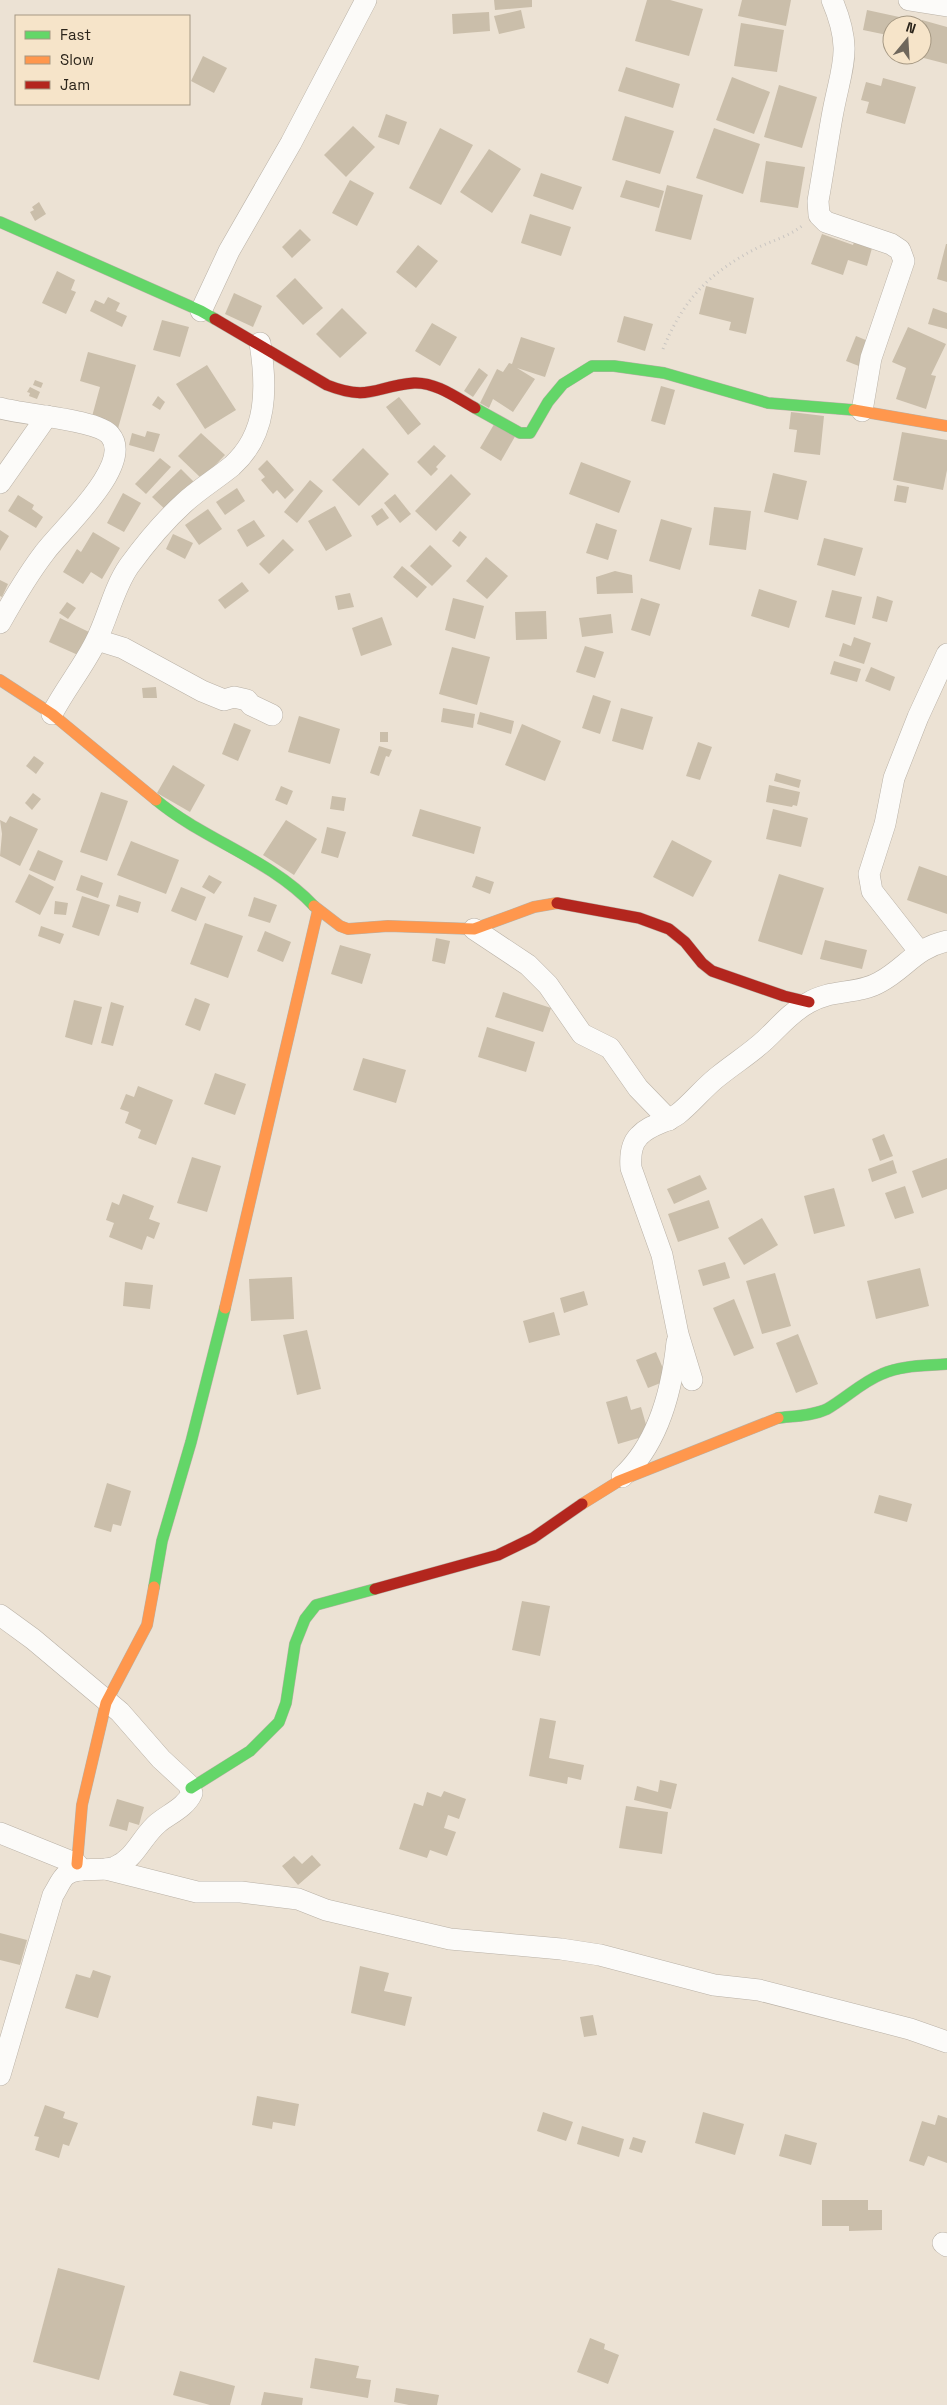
<svg xmlns="http://www.w3.org/2000/svg" width="947" height="2405" font-family="'Space Grotesk',sans-serif">
<style>
.building{fill:#cabeaa}
.lines{fill:none;stroke-linecap:round;stroke-linejoin:round}
.street-casing{stroke:#b9b1a6;stroke-width:22}
.fast-casing{stroke:#b9b1a6;stroke-width:12}
.slow-casing{stroke:#b9b1a6;stroke-width:12}
.jam-casing{stroke:#b9b1a6;stroke-width:12}
.path{stroke:#c9c5c1;stroke-width:3;stroke-dasharray:1 4;stroke-linecap:butt}
.street{stroke:#fcfbf9;stroke-width:21}
.fast{stroke:#63d668;stroke-width:11}
.slow{stroke:#ff974d;stroke-width:11}
.jam{stroke:#b3261e;stroke-width:11}
</style>
<rect width="100%" height="100%" fill="#ece2d4"/>
<g class="building">
<polygon points="494,0 532,0 532,7 495,10"/>
<polygon points="647,0 670,0 703,9 689,56 635,41"/>
<polygon points="742,0 791,0 786,26 738,16"/>
<polygon points="521,10 525,28 499,34 494,16"/>
<polygon points="867,10 913,20 912,25 892,25 892,36 863,30"/>
<polygon points="489,12 490,31 453,34 452,14"/>
<polygon points="922,20 947,27 947,64 916,56 922,55"/>
<polygon points="741,23 784,30 777,72 734,66"/>
<polygon points="203,56 227,68 214,93 191,81"/>
<polygon points="626,67 680,84 673,108 618,91"/>
<polygon points="732,77 770,92 754,134 716,120"/>
<polygon points="883,78 916,87 905,124 866,113 869,102 861,100 866,82 881,86"/>
<polygon points="779,85 817,97 802,148 764,137"/>
<polygon points="386,114 407,122 399,145 378,137"/>
<polygon points="625,116 674,131 660,174 612,160"/>
<polygon points="353,126 375,147 346,177 324,155"/>
<polygon points="440,128 473,145 441,205 409,188"/>
<polygon points="714,128 760,144 743,194 696,178"/>
<polygon points="489,149 521,169 492,213 460,192"/>
<polygon points="766,161 805,167 798,208 760,202"/>
<polygon points="541,173 582,187 573,210 533,196"/>
<polygon points="350,180 374,193 357,226 332,213"/>
<polygon points="626,180 664,191 659,208 620,197"/>
<polygon points="667,185 703,195 691,240 655,231"/>
<polygon points="39,202 46,214 35,221 30,212 34,210 32,207"/>
<polygon points="530,214 571,227 561,256 521,243"/>
<polygon points="300,229 311,240 292,258 282,247"/>
<polygon points="822,234 853,245 856,236 874,241 867,266 848,260 843,275 811,264"/>
<polygon points="946,244 947,244 947,282 937,279"/>
<polygon points="418,245 438,261 416,288 396,272"/>
<polygon points="57,271 75,280 71,290 76,292 66,314 42,303"/>
<polygon points="295,278 323,308 303,325 276,296"/>
<polygon points="706,286 754,298 746,334 729,330 731,322 699,314"/>
<polygon points="234,293 262,306 253,327 225,314"/>
<polygon points="108,297 120,303 116,311 127,316 122,327 90,311 95,300 104,304"/>
<polygon points="342,308 367,333 340,358 316,334"/>
<polygon points="933,308 947,313 947,329 928,324"/>
<polygon points="624,316 653,324 645,351 617,342"/>
<polygon points="162,320 189,327 180,357 153,350"/>
<polygon points="432,323 457,337 440,366 415,351"/>
<polygon points="908,327 946,344 931,375 936,376 926,409 896,399 906,368 892,362"/>
<polygon points="856,336 873,343 864,368 846,361"/>
<polygon points="521,337 555,348 545,377 517,368 535,379 513,412 493,399 489,408 480,403 497,369 503,372 509,363 512,364"/>
<polygon points="88,352 136,365 117,432 90,424 100,387 80,381"/>
<polygon points="207,365 236,410 205,429 176,384"/>
<polygon points="479,368 488,375 473,397 464,391"/>
<polygon points="35,380 43,383 41,388 33,385"/>
<polygon points="661,386 675,390 665,425 651,421"/>
<polygon points="30,387 40,392 37,399 29,396 30,393 27,392"/>
<polygon points="158,396 165,402 160,410 152,405"/>
<polygon points="399,397 421,424 408,435 386,407"/>
<polygon points="791,412 824,416 820,455 794,452 797,430 789,429"/>
<polygon points="496,421 517,433 501,461 480,448"/>
<polygon points="147,431 160,434 154,452 129,445 132,433 145,437"/>
<polygon points="902,432 947,440 947,470 943,490 893,480"/>
<polygon points="201,433 225,455 202,479 178,456"/>
<polygon points="434,445 446,456 436,467 438,469 431,476 417,462"/>
<polygon points="363,448 389,474 359,506 332,480"/>
<polygon points="160,458 171,467 146,494 135,484"/>
<polygon points="267,460 294,490 285,499 277,490 273,494 261,480 265,477 258,469"/>
<polygon points="581,462 631,481 619,513 569,494"/>
<polygon points="181,469 196,484 168,512 152,497"/>
<polygon points="773,473 807,481 798,520 764,512"/>
<polygon points="451,474 471,494 436,531 415,511"/>
<polygon points="310,480 323,491 297,523 284,512"/>
<polygon points="897,485 909,487 906,503 894,501"/>
<polygon points="237,488 245,501 225,515 216,502"/>
<polygon points="123,493 141,503 124,532 107,523"/>
<polygon points="395,494 411,514 400,523 384,503"/>
<polygon points="18,495 34,505 32,509 43,517 36,528 8,511"/>
<polygon points="335,506 352,536 326,551 308,521"/>
<polygon points="714,507 751,511 746,550 709,545"/>
<polygon points="382,508 389,518 377,526 371,516"/>
<polygon points="208,509 222,529 199,545 185,525"/>
<polygon points="661,519 692,528 680,570 649,561"/>
<polygon points="254,520 265,536 247,547 237,530"/>
<polygon points="596,523 617,530 608,560 586,553"/>
<polygon points="0,530 9,536 0,551"/>
<polygon points="460,531 467,537 459,547 452,541"/>
<polygon points="93,532 120,548 102,579 91,572 83,584 63,572 77,549 81,552"/>
<polygon points="173,534 193,543 185,559 166,549"/>
<polygon points="824,538 863,548 855,576 817,565"/>
<polygon points="283,539 294,550 269,574 259,564"/>
<polygon points="430,545 452,566 432,586 410,566"/>
<polygon points="486,557 508,576 487,599 466,581"/>
<polygon points="402,566 427,587 417,598 393,577"/>
<polygon points="615,571 632,575 633,593 597,594 596,577"/>
<polygon points="0,580 8,584 2,597 0,596"/>
<polygon points="242,582 249,591 225,609 218,600"/>
<polygon points="759,589 797,601 789,628 751,616"/>
<polygon points="832,590 862,597 855,625 825,617"/>
<polygon points="350,593 354,607 338,610 335,596"/>
<polygon points="877,596 893,601 887,622 872,618"/>
<polygon points="453,598 484,606 475,639 445,630"/>
<polygon points="641,598 660,604 650,636 631,630"/>
<polygon points="67,602 76,608 68,619 59,613"/>
<polygon points="546,611 547,639 516,640 515,612"/>
<polygon points="611,614 613,633 582,637 579,618"/>
<polygon points="382,617 392,645 361,656 352,628"/>
<polygon points="60,618 89,632 78,655 49,642"/>
<polygon points="854,637 871,643 864,664 839,656 843,643 851,646"/>
<polygon points="585,646 604,652 595,678 576,672"/>
<polygon points="452,647 490,657 477,705 439,694"/>
<polygon points="834,661 861,669 857,682 830,674"/>
<polygon points="871,667 895,677 890,691 865,681"/>
<polygon points="156,687 157,698 143,698 142,688"/>
<polygon points="593,695 611,701 600,734 582,728"/>
<polygon points="443,708 475,714 473,728 441,722"/>
<polygon points="621,708 653,717 643,750 612,741"/>
<polygon points="480,712 514,721 511,734 477,724"/>
<polygon points="299,716 340,729 330,764 288,752"/>
<polygon points="234,723 251,730 238,761 222,754"/>
<polygon points="522,724 561,741 545,781 505,765"/>
<rect x="380" y="732" width="8" height="10"/>
<polygon points="698,742 712,747 700,780 686,776"/>
<polygon points="379,746 392,750 389,757 386,756 379,776 370,773"/>
<polygon points="34,756 44,763 36,774 26,766"/>
<polygon points="173,765 205,785 190,812 157,793"/>
<polygon points="776,773 801,780 799,788 774,781"/>
<polygon points="769,785 800,792 797,806 793,805 792,807 766,802"/>
<polygon points="281,786 293,791 287,805 275,800"/>
<polygon points="101,792 128,801 107,861 80,852"/>
<polygon points="33,793 41,799 32,810 25,803"/>
<polygon points="332,796 346,798 344,811 330,809"/>
<polygon points="420,809 481,827 474,854 412,836"/>
<polygon points="773,809 808,818 801,847 766,839"/>
<polygon points="10,816 38,829 20,866 0,856 2,834 0,820 6,823"/>
<polygon points="286,820 317,839 294,875 263,855"/>
<polygon points="327,827 346,832 338,858 321,853"/>
<polygon points="672,840 712,861 693,897 653,877"/>
<polygon points="131,841 179,860 166,894 117,875"/>
<polygon points="38,850 63,861 55,881 29,870"/>
<polygon points="919,866 947,876 947,914 907,900"/>
<polygon points="29,874 54,887 40,915 15,902"/>
<polygon points="779,874 824,888 802,955 758,941"/>
<polygon points="81,875 103,883 98,898 76,890"/>
<polygon points="209,875 222,882 214,894 202,887"/>
<polygon points="476,876 494,882 490,894 472,887"/>
<polygon points="181,887 206,897 196,921 171,911"/>
<polygon points="119,895 141,902 138,913 116,906"/>
<polygon points="82,896 110,905 99,936 72,927"/>
<polygon points="254,897 277,905 270,923 248,916"/>
<polygon points="55,901 68,903 66,915 54,914"/>
<polygon points="205,923 243,936 228,978 190,964"/>
<polygon points="41,926 64,934 60,944 38,936"/>
<polygon points="265,931 291,942 283,962 257,951"/>
<polygon points="436,938 450,941 445,964 432,961"/>
<polygon points="825,940 867,950 862,969 820,959"/>
<polygon points="340,945 371,954 362,984 331,974"/>
<polygon points="503,992 551,1008 543,1032 495,1017"/>
<polygon points="195,998 210,1004 200,1031 185,1025"/>
<polygon points="74,1000 102,1007 92,1045 65,1037"/>
<polygon points="111,1002 124,1006 113,1046 101,1043"/>
<polygon points="487,1027 535,1042 526,1072 478,1057"/>
<polygon points="363,1058 406,1070 396,1103 353,1090"/>
<polygon points="215,1073 246,1084 235,1115 204,1104"/>
<polygon points="138,1086 173,1100 156,1145 138,1138 141,1130 125,1123 129,1112 120,1109 126,1094 134,1097"/>
<polygon points="884,1134 893,1156 880,1161 872,1139"/>
<polygon points="192,1157 221,1166 207,1212 177,1203"/>
<polygon points="947,1158 947,1189 922,1198 912,1171"/>
<polygon points="893,1160 897,1173 872,1182 868,1169"/>
<polygon points="700,1175 707,1189 674,1204 667,1189"/>
<polygon points="905,1186 914,1213 895,1219 885,1193"/>
<polygon points="834,1188 845,1226 814,1234 804,1196"/>
<polygon points="123,1194 154,1206 149,1219 160,1223 154,1239 147,1236 142,1250 109,1237 114,1223 106,1220 112,1202 119,1205"/>
<polygon points="709,1200 719,1228 678,1242 668,1214"/>
<polygon points="762,1218 778,1245 744,1265 728,1238"/>
<polygon points="725,1262 730,1278 703,1286 698,1270"/>
<polygon points="920,1268 929,1306 876,1319 867,1281"/>
<polygon points="775,1273 791,1326 762,1334 746,1281"/>
<polygon points="292,1277 294,1319 251,1321 249,1279"/>
<polygon points="125,1282 153,1285 150,1309 123,1306"/>
<polygon points="584,1291 588,1305 564,1313 560,1298"/>
<polygon points="734,1299 754,1348 734,1356 713,1308"/>
<polygon points="554,1312 560,1335 529,1343 523,1321"/>
<polygon points="307,1330 321,1389 297,1395 283,1335"/>
<polygon points="798,1334 818,1384 796,1393 776,1343"/>
<polygon points="656,1352 668,1380 648,1388 636,1360"/>
<polygon points="627,1396 631,1410 641,1407 649,1435 618,1444 606,1402"/>
<polygon points="107,1483 131,1491 121,1526 113,1524 111,1532 94,1527"/>
<polygon points="879,1495 912,1504 907,1522 874,1513"/>
<polygon points="522,1601 550,1606 540,1656 512,1650"/>
<polygon points="540,1718 556,1721 549,1758 584,1765 581,1780 568,1777 567,1784 529,1776"/>
<polygon points="660,1780 677,1784 671,1809 634,1800 637,1786 658,1792"/>
<polygon points="444,1791 466,1799 459,1819 448,1815 444,1828 456,1832 447,1856 430,1850 427,1858 399,1849 414,1803 423,1806 427,1792 441,1797"/>
<polygon points="117,1799 144,1807 139,1825 129,1822 127,1831 109,1826"/>
<polygon points="626,1806 668,1812 662,1854 619,1848"/>
<polygon points="312,1855 321,1865 298,1885 282,1866 294,1856 302,1864"/>
<polygon points="0,1933 27,1940 20,1965 0,1960"/>
<polygon points="360,1966 389,1973 384,1991 412,1997 405,2026 351,2013"/>
<polygon points="93,1970 111,1976 98,2018 65,2008 76,1974 90,1978"/>
<polygon points="593,2015 597,2035 584,2037 580,2017"/>
<polygon points="257,2096 299,2104 295,2126 273,2122 272,2129 252,2125"/>
<polygon points="45,2105 65,2112 63,2118 78,2123 69,2146 63,2144 59,2158 35,2150 39,2137 34,2136"/>
<polygon points="543,2112 573,2122 566,2141 537,2131"/>
<polygon points="703,2112 744,2124 735,2155 695,2143"/>
<polygon points="938,2115 947,2118 947,2163 928,2156 924,2166 909,2161 922,2121 935,2125"/>
<polygon points="582,2126 624,2139 619,2157 577,2144"/>
<polygon points="785,2134 817,2143 811,2165 779,2156"/>
<polygon points="633,2137 646,2141 642,2153 629,2149"/>
<polygon points="822,2200 868,2200 868,2210 882,2210 882,2230 849,2231 849,2226 822,2226"/>
<polygon points="58,2268 125,2286 99,2380 33,2362"/>
<polygon points="590,2338 605,2344 604,2349 619,2355 608,2384 577,2372"/>
<polygon points="315,2358 359,2366 356,2378 371,2380 368,2398 310,2388"/>
<polygon points="180,2371 235,2386 230,2405 210,2405 173,2395"/>
<polygon points="396,2388 439,2395 437,2405 409,2405 394,2402"/>
<polygon points="264,2392 303,2398 302,2405 261,2405"/>
</g>
<g class="lines">
<defs>
<g id="street">
<path d="M832,0C854,52 841,66 832,117C827,145 823,173 818,201L819,215L826,222L891,244L900,250L904,261L871,358L862,411"/>
<polyline points="909,0 947,6"/>
<polyline points="201,311 229,251 291,143 366,0"/>
<path d="M0,408C23,415 97,419 110,435C135,464 61,530 45,552C28,574 14,598 0,623"/>
<polyline points="0,483 47,416"/>
<polyline points="97,640 123,648 202,691 224,700 234,697 247,700 251,705 272,715"/>
<path d="M52,714C65,689 83,667 95,643C108,618 113,589 129,566C145,544 163,522 184,503C198,490 216,479 232,466C268,434 267,387 260,343"/>
<polyline points="474,929 528,965 548,985 582,1034 610,1048 638,1088 669,1120"/>
<polyline points="919,951 872,891 869,874 885,824 894,778 918,717 947,654"/>
<path d="M692,1380L678,1334L662,1255L631,1168C630,1156 631,1144 639,1136C650,1124 666,1123 678,1114C693,1102 705,1086 720,1075C735,1063 751,1053 765,1040C779,1027 791,1012 808,1003C830,989 858,995 880,982C906,968 915,948 947,941"/>
<path d="M622,1477C659,1443 672,1390 677,1342"/>
<path d="M0,1615L33,1639L120,1712L161,1759L188,1784L192,1793C186,1807 169,1814 158,1823C142,1836 136,1858 115,1867C100,1873 79,1865 66,1875C61,1879 57,1889 53,1895L0,2075"/>
<polyline points="0,1833 77,1864 81,1870"/>
<polyline points="106,1869 197,1892 241,1892 298,1899 326,1910 450,1939 561,1949 600,1955 714,1985 759,1990 910,2029 947,2042"/>
<polyline points="943,2243 947,2246"/>
</g>
<g id="fast">
<polyline points="0,222 201,311 215,319"/>
<polyline points="475,408 520,433 530,433 548,402 563,384 592,366 614,366 664,373 768,403 854,410"/>
<path d="M156,800C204,840 270,859 314,906"/>
<path d="M778,1418C794,1416 812,1416 827,1409C846,1398 862,1382 882,1374C902,1365 926,1366 947,1364"/>
<polyline points="154,1587 162,1541 191,1442 225,1308"/>
<polyline points="191,1788 250,1751 279,1722 286,1703 295,1644 305,1619 316,1605 375,1589"/>
</g>
<g id="slow">
<polyline points="854,410 947,426"/>
<polyline points="0,680 52,714 156,800"/>
<polyline points="314,906 340,926 348,929 388,926 474,929 534,907 557,903"/>
<polyline points="225,1308 318,910"/>
<polyline points="582,1504 619,1481 778,1418"/>
<polyline points="77,1864 82,1805 106,1703 147,1625 154,1587"/>
</g>
<g id="jam">
<path d="M215,319L327,385C370,402 375,386 414,383C436,382 457,398 475,408"/>
<polyline points="557,903 639,918 669,929 685,942 702,963 712,971 784,996 809,1002"/>
<polyline points="375,1589 498,1555 533,1538 582,1504"/>
</g>
</defs>
<use href="#street" class="street-casing"/>
<use href="#fast" class="fast-casing"/>
<use href="#slow" class="slow-casing"/>
<use href="#jam" class="jam-casing"/>
<path class="path" d="M663,349C684,298 710,272 759,247C774,240 790,236 803,225"/>
<use href="#street" class="street"/>
<use href="#fast" class="fast"/>
<use href="#slow" class="slow"/>
<use href="#jam" class="jam"/>
</g>
<rect x="15" y="15" width="175" height="90" fill="#f6e4c9" stroke="#a59883"/>
<rect x="25" y="31" width="25" height="8" fill="#63d668" stroke="#a59883"/>
<text x="60" y="40" font-size="15" fill="#2c251b">Fast</text>
<rect x="25" y="56" width="25" height="8" fill="#ff974d" stroke="#a59883"/>
<text x="60" y="65" font-size="15" fill="#2c251b">Slow</text>
<rect x="25" y="81" width="25" height="8" fill="#b3261e" stroke="#a59883"/>
<text x="60" y="90" font-size="15" fill="#2c251b">Jam</text>
<g transform="translate(907 40) rotate(18)"><circle r="24" fill="#f6e4c9" stroke="#a59883"/>
<path d="M0-4L9 19L0 12L-9 19Z" fill="#6f675c"/>
<text y="-8" font-size="14" font-weight="bold" text-anchor="middle" fill="#2c251b">N</text>
</g>
</svg>
